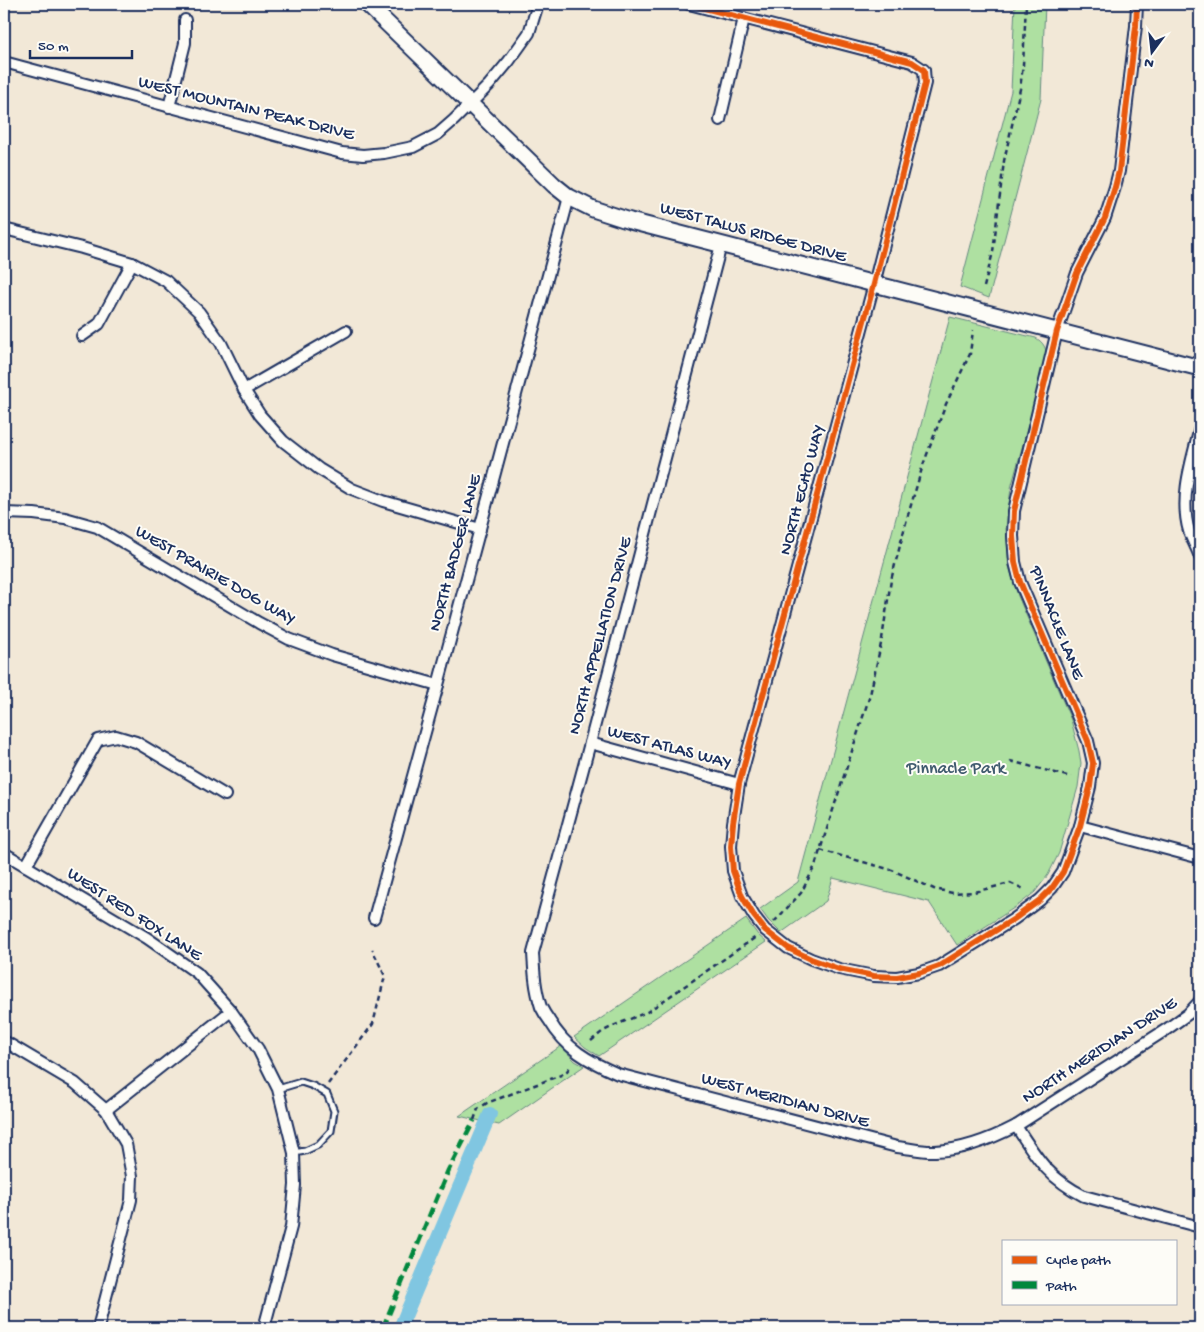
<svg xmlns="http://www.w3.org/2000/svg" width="1204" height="1332" font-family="'Gochi Hand',sans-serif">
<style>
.green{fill:#aee0a1;stroke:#648880}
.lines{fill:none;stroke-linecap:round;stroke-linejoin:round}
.canal{stroke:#80c6e1;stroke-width:14}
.lane-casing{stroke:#1b2f5e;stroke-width:9}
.street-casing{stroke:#1b2f5e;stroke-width:14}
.secondary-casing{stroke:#1b2f5e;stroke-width:19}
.path{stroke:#1b2f5e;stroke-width:2.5;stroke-dasharray:5 4;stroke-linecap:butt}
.lane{stroke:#fdfcf7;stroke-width:5}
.street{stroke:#fdfcf7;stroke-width:10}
.secondary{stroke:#fdfcf7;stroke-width:15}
.quiet{stroke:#00873e;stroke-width:5;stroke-dasharray:10 5;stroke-linecap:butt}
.cycleway-casing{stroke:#fdfcf7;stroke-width:9}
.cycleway{stroke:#e8590c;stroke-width:6}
.labels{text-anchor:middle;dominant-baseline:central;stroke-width:4;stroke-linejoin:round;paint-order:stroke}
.street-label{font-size:18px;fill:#1b2f5e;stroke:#fdfcf7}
.park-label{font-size:18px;fill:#405b6f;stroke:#fdfcf7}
</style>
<rect width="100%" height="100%" fill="#f2e8d7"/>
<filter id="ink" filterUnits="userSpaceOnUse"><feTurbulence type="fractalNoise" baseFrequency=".02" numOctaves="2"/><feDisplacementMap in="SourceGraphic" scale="10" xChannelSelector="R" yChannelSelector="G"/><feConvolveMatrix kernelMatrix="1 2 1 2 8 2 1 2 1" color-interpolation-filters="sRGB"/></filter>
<g filter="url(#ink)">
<g class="green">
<polygon points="1015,4 1045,4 1041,99 989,298 960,287 1011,91"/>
<path d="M950,317L1036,338C1044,343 1046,348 1047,357L1011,488L1006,528L1009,566L1018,596L1071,720L1079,751L1081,763L1078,787L1059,853L1048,875L1035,892L1020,904L957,945L929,902L833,878L826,901L781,933L768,920L760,909L798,882Z"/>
<polygon points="746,919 758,935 766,942 599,1056 585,1047 574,1037"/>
<polygon points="561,1046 575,1061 584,1066 499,1125 459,1116"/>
</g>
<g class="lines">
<polyline class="canal" points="400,1328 490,1114"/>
<defs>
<polyline id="lane" points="278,1089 301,1082 313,1086 327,1094 334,1111 331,1131 318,1145 305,1151 294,1153"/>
<g id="street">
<polyline points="689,4 912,62 924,70 925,83 874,284 739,784 733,823 731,846 733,871 742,896 754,916 765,930 788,948 811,959 839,969 874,976 897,977 919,973 939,966 1014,919 1040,900 1052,888 1063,872 1080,826 1090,787 1093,763 1088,741 1020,582 1015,562 1013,536 1014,511 1057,331 1077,273 1105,218 1115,187 1119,171 1136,26 1137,4"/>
<polyline points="4,62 342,153 363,155 384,153 413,147 438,134 454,120 489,85 509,61 529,33 538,4"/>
<polyline points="169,107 185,43 185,20"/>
<polyline points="720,120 744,18"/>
<polyline points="4,229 82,248 132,263 166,281 199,312 221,343 244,390 260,415 283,441 319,469 352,489 383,501 480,529"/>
<path d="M721,245L590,743L533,953C534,971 535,989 541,1007C543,1011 546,1016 549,1020C566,1049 588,1061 618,1074L897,1147C909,1148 923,1152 935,1151C964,1150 991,1139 1016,1126L1167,1029L1188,1014L1200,1001"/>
<polyline points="82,336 99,324 132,263"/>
<polyline points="244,390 346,331"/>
<path d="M1200,428C1192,460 1179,498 1189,531C1192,540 1197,548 1200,557"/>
<polyline points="1190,471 1200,474"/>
<polyline points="4,513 34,514 65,518 97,527 259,623 289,639 332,655 438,685"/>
<polyline points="590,743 739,784"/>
<polyline points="1080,826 1200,858"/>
<polyline points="4,853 147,938 197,973 231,1011 258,1049 278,1089 294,1153 295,1185 291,1227 264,1328"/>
<polyline points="26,866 98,740 116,736 136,742 225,795"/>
<polyline points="374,918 438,685 569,197"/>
<polyline points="4,1041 75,1083 106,1110 126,1144 132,1176 131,1200 98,1328"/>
<polyline points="106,1110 231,1011"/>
<path d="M1016,1126C1037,1158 1048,1178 1084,1196L1200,1227"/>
</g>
<polyline id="secondary" points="367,4 554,185 569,197 593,209 630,221 1200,368"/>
</defs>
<use href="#lane" class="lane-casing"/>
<use href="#street" class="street-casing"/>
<use href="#secondary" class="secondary-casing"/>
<g class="path">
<polyline points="984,287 993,252 1004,161 1020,89 1023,65 1026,4"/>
<polyline points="1010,761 1071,777"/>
<polyline points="820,850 892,870 934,889 953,893 974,892 1010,883 1024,889"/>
<polyline points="774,922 801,893 815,866 870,695 882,639 891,580 908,515 923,465 946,404 970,354 973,330"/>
<polyline points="591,1041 602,1032 613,1026 647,1012 756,937"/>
<polyline points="328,1084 373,1024 385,976 372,949"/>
<polyline points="474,1120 478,1109 487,1103 561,1075 567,1071 570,1067"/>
</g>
<use href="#lane" class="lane"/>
<use href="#street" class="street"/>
<use href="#secondary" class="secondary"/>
<polyline class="quiet" points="383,1328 448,1171 474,1120"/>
<defs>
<polyline id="cycleway" points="689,4 912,62 924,70 925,83 874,284 739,784 733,823 731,846 733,871 742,896 754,916 765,930 788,948 811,959 839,969 874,976 897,977 919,973 939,966 1014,919 1040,900 1052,888 1063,872 1080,826 1090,787 1093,763 1088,741 1020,582 1015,562 1013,536 1014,511 1057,331 1077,273 1105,218 1115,187 1119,171 1136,26 1137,4"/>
</defs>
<use href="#cycleway" class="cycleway-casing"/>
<use href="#cycleway" class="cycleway"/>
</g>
</g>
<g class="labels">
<g class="street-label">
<text transform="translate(246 109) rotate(14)">WEST MOUNTAIN PEAK DRIVE</text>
<text transform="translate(753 233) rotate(15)">WEST TALUS RIDGE DRIVE</text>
<text transform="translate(803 490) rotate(-75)">NORTH ECHO WAY</text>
<text transform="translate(456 553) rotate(-75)">NORTH BADGER LANE</text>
<text transform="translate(215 576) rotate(30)">WEST PRAIRIE DOG WAY</text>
<text transform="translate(1056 623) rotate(68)">PINNACLE LANE</text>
<text transform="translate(601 636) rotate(-75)">NORTH APPELLATION DRIVE</text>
<text transform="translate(669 748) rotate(15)">WEST ATLAS WAY</text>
<text transform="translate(134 915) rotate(33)">WEST RED FOX LANE</text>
<text transform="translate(1100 1051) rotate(-33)">NORTH MERIDIAN DRIVE</text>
<text transform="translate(785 1101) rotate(15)">WEST MERIDIAN DRIVE</text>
</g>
<g class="park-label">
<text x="956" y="769">Pinnacle Park</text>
</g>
</g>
<rect width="1204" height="1332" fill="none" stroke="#fdfcf7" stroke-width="20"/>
<rect x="10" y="10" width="1184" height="1312" fill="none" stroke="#1b2f5e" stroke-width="2" filter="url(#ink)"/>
<rect x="1002" y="1240" width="175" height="65" fill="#fdfcf7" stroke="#a3aaba"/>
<rect x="1012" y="1256" width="25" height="8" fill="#e8590c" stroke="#a3aaba"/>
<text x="1046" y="1264" font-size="15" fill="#1b2f5e">Cycle path</text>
<rect x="1012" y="1281" width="25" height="8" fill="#00873e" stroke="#a3aaba"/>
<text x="1046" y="1290" font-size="15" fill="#1b2f5e">Path</text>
<g transform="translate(1152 52) rotate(195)" stroke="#fdfcf7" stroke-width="4" paint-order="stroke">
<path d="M0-4L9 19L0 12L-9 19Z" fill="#1b2f5e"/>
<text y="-8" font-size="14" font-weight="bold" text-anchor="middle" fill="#1b2f5e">N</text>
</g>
<path d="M30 50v8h102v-8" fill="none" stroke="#1b2f5e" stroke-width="2.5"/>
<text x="38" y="50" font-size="15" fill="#1b2f5e" stroke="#fdfcf7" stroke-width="4" paint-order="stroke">50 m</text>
</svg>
